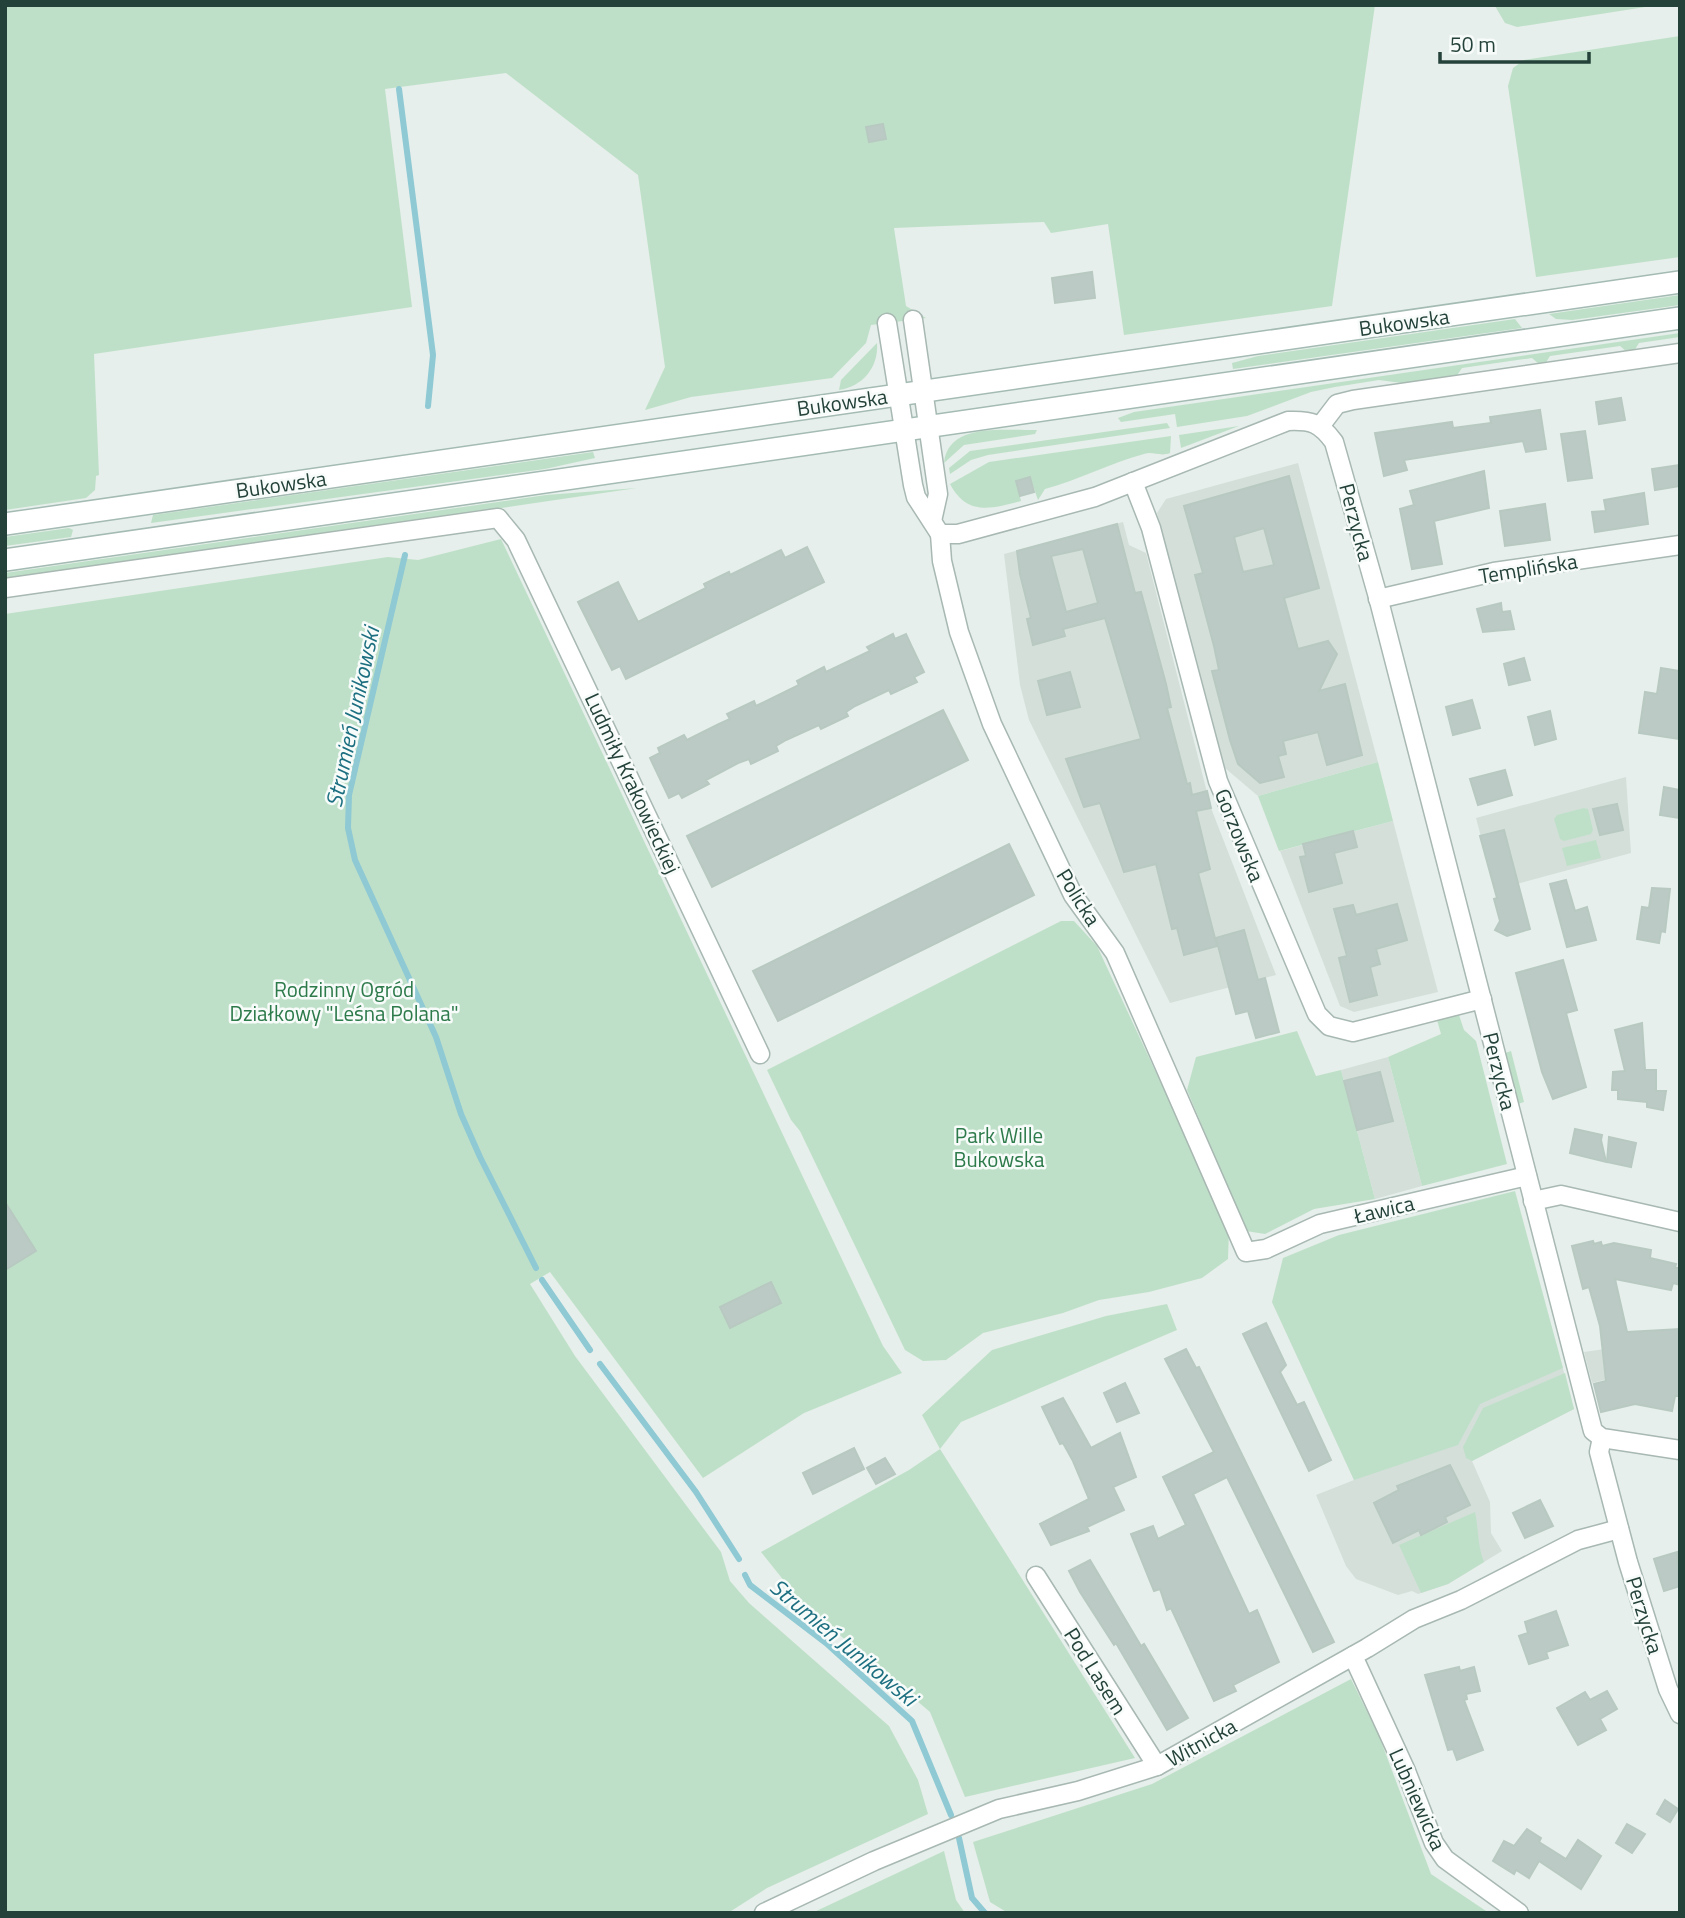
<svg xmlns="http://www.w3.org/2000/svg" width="1685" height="1918" font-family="'Titillium Web',sans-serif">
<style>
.built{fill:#d4dfda}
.green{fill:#bfe0c8}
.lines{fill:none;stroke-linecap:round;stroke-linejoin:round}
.stream{stroke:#8ec9d4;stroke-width:6}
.building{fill:#bbcac4;stroke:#b8c9c2;stroke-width:2;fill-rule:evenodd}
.minor-casing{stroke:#a8b8b2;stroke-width:21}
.secondary-casing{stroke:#a4bbb3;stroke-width:24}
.minor{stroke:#fff;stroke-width:18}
.secondary{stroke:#fff;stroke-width:21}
.labels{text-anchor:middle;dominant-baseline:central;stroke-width:5;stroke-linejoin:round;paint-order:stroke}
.street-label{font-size:21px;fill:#24423a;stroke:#f7fbf9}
.park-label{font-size:21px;fill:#2d7a4b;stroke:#f7fbf9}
.water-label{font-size:23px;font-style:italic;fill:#1c6f80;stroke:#f7fbf9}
</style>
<rect width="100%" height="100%" fill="#e6efeb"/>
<g class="built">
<polygon points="1298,463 1378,762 1258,796 1225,768 1157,513 1166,499"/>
<polygon points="1123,522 1129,545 1146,553 1211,808 1276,975 1170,1003 1029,720 1020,685 1004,554"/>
<polygon points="1626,777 1631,853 1495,890 1476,818"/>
<polygon points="1393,821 1438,992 1354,1012 1340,1006 1280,851"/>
<polygon points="1388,1057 1422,1186 1375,1199 1341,1070"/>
<polygon points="1516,1198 1574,1409 1472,1461 1490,1502 1491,1533 1502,1551 1448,1584 1418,1594 1412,1591 1398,1595 1356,1579 1346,1566 1316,1495 1354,1480 1272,1302"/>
<polygon points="1612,1348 1616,1377 1592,1383 1584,1352"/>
</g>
<g class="green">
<polygon points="5,5 1375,5 1332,306 1124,335 1108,224 1051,233 1044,222 894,228 906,306 926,318 871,325 866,343 832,378 691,397 645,410 665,367 638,175 506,73 385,89 412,307 94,354 99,475 96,476 95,490 86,498 5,510"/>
<polygon points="1488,5 1658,5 1517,27 1505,23 1495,6"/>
<polygon points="1680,36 1680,257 1536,277 1508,86 1513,68 1524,60"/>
<polygon points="1680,295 1680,305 1572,320 1556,319 1549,314"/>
<polygon points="1515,319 1522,328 1233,369 1232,363 1258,356"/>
<polygon points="1680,333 1680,337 1639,343 1634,351 1627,352 1620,346 1550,356 1545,364 1540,365 1532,358 1462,368 1456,377 1409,384 1379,380 1335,387 1311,392 1247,416 1177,427 1175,414 1121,422 1118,418 1134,412"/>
<path d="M877,343C879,367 862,387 839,390L841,380Z"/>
<polygon points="1167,423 1170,428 988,455 971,460 950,474 949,468 970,451"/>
<polygon points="1239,426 1181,448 1179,435"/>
<path d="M1037,430L1035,434L964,445L944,463C948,421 1007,431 1037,430Z"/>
<path d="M1171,436L1170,453C1160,457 1153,451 1144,454C1110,463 1079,480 1045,489L1038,500L1030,477L1016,481L1021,501C991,509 967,516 950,484L989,462Z"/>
<polygon points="593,452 595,458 545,469 151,523 153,515"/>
<polygon points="637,488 5,581 5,573 546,495"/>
<polygon points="69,528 73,530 71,537 5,546 5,537"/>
<polygon points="501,539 883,1346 902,1373 804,1413 703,1478 550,1272 530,1284 575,1356 721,1552 730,1581 749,1603 889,1726 918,1780 928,1814 767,1888 728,1913 5,1913 5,614 388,557 418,560"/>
<polygon points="1378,762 1393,821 1279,851 1258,796"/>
<polygon points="1584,808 1588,809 1593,830 1591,834 1564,841 1560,839 1554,819 1557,815"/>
<polygon points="1596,840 1601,858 1567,866 1562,848"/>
<polygon points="1061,921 1074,921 1097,946 1229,1229 1228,1259 1202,1278 1149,1292 1099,1300 1063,1313 983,1333 946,1360 923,1361 905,1350 800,1131 791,1120 767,1070"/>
<polygon points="1459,1015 1464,1030 1476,1041 1507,1164 1422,1186 1388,1057 1441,1034 1437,1020"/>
<polygon points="1297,1031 1316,1076 1341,1070 1375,1199 1314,1209 1265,1234 1246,1231 1187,1090 1196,1057"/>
<polygon points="1511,1051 1524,1102 1518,1104 1505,1053"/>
<polygon points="1515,1191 1563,1368 1480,1404 1458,1445 1354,1480 1272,1302 1283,1258 1339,1235"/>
<polygon points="1167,1304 1177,1330 961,1422 940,1449 1135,1758 965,1797 930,1712 801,1602 761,1552 909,1470 940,1449 922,1415 992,1350 1106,1316"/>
<polygon points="1565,1373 1574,1409 1472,1461 1466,1458 1463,1447 1483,1408"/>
<path d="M1475,1512C1479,1530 1477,1544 1484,1562L1448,1584L1421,1593L1399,1545Z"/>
<polygon points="1351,1679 1379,1736 1431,1874 1489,1913 1008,1913 990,1902 973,1842 1152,1784"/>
<polygon points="944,1851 956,1900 965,1913 812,1913"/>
</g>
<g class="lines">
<g class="stream">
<polyline points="399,89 433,355 428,406"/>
<polyline points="405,555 349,795 348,828 355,860 436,1037 461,1114 480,1157 536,1268"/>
<polyline points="542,1280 590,1350"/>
<polyline points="600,1364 696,1492 739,1559"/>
<polyline points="745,1575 750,1585 826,1643 912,1721 951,1815"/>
<polyline points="959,1838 972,1898 985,1913"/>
</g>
</g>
<g class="building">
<polygon points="883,124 886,139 869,142 866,127"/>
<polygon points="1092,272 1095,298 1055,303 1052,278"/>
<polygon points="1621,398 1625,420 1599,424 1596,402"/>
<polygon points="1540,410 1546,449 1526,452 1523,441 1404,460 1407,470 1384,476 1375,433 1452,422 1453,428 1491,423 1490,417"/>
<polygon points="1585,431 1592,478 1568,481 1561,434"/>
<polygon points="1680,465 1680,486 1655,490 1652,469"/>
<polygon points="1484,471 1489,508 1434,521 1442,564 1412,569 1400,509 1414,505 1410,491"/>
<path d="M1289,476L1319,588L1284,598L1298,649L1328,641L1337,654L1319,691L1345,684L1362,755L1327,765L1318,732L1283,741L1286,754L1278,756L1284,777L1260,783L1238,764L1230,740L1212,671L1219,670L1214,646L1195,575L1203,573L1184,506ZM1264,528L1274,565L1243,572L1234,537Z"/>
<polygon points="1030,477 1034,492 1020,496 1016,481"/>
<polygon points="1644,493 1648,524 1595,532 1592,512 1606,511 1604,500"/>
<polygon points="1545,504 1550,540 1505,546 1500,511"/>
<path d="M1117,524L1135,593L1141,592L1166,684L1171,707L1167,708L1187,784L1190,783L1192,795L1207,791L1211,808L1196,811L1210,869L1198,873L1217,946L1184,955L1177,928L1172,929L1156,864L1124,872L1100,803L1084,807L1066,759L1141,739L1105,618L1063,629L1065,636L1033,645L1027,619L1031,618L1020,574L1017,551ZM1083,549L1098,603L1066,612L1051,556Z"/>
<polygon points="807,547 824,582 626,679 620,666 612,670 578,602 618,582 638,622 706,588 704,584 729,572 730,575 781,550 785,558"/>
<polygon points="1501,603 1502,612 1510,611 1514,629 1483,632 1477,609"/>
<polygon points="893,634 895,639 906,634 911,645 924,672 914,677 917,682 891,694 889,690 855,706 846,712 848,716 821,729 819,725 786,740 776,746 778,751 751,764 749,759 738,763 706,780 709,784 682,798 679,793 669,798 650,758 660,753 658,748 684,735 687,740 719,724 730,719 727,714 754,701 756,706 799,685 797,681 824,667 826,672 870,651 867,647"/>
<polygon points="1524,658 1530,680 1509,685 1504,664"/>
<polygon points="1661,668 1680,671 1680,739 1639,733 1645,692 1657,694"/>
<polygon points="1070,672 1080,707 1047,715 1038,681"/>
<polygon points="1472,700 1480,728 1453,735 1446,707"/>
<polygon points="943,710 968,760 712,887 687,836"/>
<polygon points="1550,711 1556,739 1535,745 1528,717"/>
<polygon points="1505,770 1512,795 1478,805 1470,779"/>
<polygon points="1664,787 1680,790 1680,818 1660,815"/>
<polygon points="1617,804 1623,830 1600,835 1593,809"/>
<polygon points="1504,830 1530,929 1507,936 1495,930 1500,921 1494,899 1497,898 1480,836"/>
<polygon points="1353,831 1357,847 1334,853 1342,883 1309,892 1300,857 1306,856 1303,844"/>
<polygon points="1009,844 1034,895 778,1021 753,971"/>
<polygon points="1566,880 1575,911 1587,907 1596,940 1567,947 1550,884"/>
<polygon points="1652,888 1670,889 1665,932 1661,931 1659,943 1637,939 1642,907 1649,908"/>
<polygon points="1397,904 1407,940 1376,949 1380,964 1370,967 1377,995 1350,1002 1339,958 1347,956 1334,909 1353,905 1356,915"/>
<polygon points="1244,930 1258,980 1265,978 1279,1032 1256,1038 1248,1011 1236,1014 1216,938"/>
<polygon points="1563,960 1577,1010 1566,1013 1586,1087 1553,1099 1542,1072 1516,973"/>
<polygon points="1642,1023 1645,1070 1656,1070 1656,1091 1666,1091 1663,1110 1647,1107 1647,1102 1618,1099 1618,1090 1612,1090 1613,1072 1625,1071 1615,1030"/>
<polygon points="1380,1072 1393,1121 1357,1130 1344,1081"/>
<polygon points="1575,1129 1602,1135 1601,1140 1606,1162 1570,1153"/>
<polygon points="1609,1137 1636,1143 1631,1167 1607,1162"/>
<polygon points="5,1202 36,1251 5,1270"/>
<polygon points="1593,1241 1594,1244 1601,1242 1602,1246 1614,1243 1651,1250 1650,1258 1676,1264 1675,1268 1680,1268 1680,1285 1673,1283 1671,1290 1615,1279 1627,1332 1680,1329 1680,1396 1675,1396 1672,1411 1635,1404 1601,1412 1594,1384 1606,1381 1600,1326 1589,1287 1583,1289 1572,1246"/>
<polygon points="771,1282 781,1303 730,1328 720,1307"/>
<polygon points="1266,1323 1286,1365 1280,1372 1297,1405 1304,1402 1331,1460 1309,1471 1243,1334"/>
<polygon points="1186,1349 1196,1368 1199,1367 1334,1642 1313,1652 1227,1477 1193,1494 1249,1614 1257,1610 1279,1662 1233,1685 1236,1691 1214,1701 1171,1608 1167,1610 1160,1589 1154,1591 1131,1534 1153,1526 1158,1539 1186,1525 1163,1477 1214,1452 1165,1359"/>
<polygon points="1125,1383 1139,1413 1117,1422 1104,1393"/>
<polygon points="1063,1398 1091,1448 1120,1433 1136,1477 1113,1487 1124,1510 1087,1527 1089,1531 1051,1545 1040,1524 1089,1499 1073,1461 1063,1443 1060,1444 1042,1407"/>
<polygon points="854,1448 864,1469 813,1494 803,1473"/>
<polygon points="885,1458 895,1474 876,1484 867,1468"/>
<polygon points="1450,1465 1470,1505 1445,1517 1447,1522 1421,1535 1419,1530 1393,1543 1374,1503 1399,1490 1397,1486"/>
<polygon points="1540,1500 1553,1526 1525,1538 1513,1513"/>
<polygon points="1677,1552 1680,1586 1664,1591 1654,1559"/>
<polygon points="1090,1560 1141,1646 1144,1644 1188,1718 1167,1730 1116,1643 1114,1645 1080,1592 1069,1571"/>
<polygon points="1556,1611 1568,1645 1546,1652 1548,1658 1529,1664 1519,1636 1528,1633 1525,1622"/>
<polygon points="1459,1667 1460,1671 1474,1667 1480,1691 1466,1694 1467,1699 1464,1700 1483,1750 1457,1760 1453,1749 1448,1750 1425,1675"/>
<polygon points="1607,1691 1617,1709 1600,1719 1606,1730 1578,1745 1557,1708 1585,1692 1590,1700"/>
<polygon points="1665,1800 1678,1809 1670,1822 1657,1814"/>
<polygon points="1627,1824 1645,1834 1632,1853 1616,1843"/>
<polygon points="1527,1829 1541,1838 1539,1842 1566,1859 1578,1840 1601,1856 1581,1889 1539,1861 1529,1878 1516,1870 1514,1874 1493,1861 1504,1841 1514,1846"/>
</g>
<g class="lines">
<defs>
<g id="minor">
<polyline points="913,320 938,494 932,521"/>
<path d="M887,323L913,485L916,497L940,534H958L1095,497L1288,421C1312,420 1320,423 1334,442L1378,597L1593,1431L1602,1438L1680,1450"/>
<polyline points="1321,425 1337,404 1353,400 1680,353"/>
<polyline points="1133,482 1151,528 1218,781 1317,1014 1329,1026 1353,1032 1482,999"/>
<polyline points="940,534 942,561 959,632 992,724 1073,895 1115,953 1246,1252 1266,1249 1320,1224 1527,1176"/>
<polyline points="5,588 498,518 516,540 760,1054"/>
<polyline points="1378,599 1494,572 1680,545"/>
<polyline points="1533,1201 1561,1195 1680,1222"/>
<polyline points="1602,1438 1599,1452 1628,1562 1668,1689 1680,1714"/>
<polyline points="1036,1576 1157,1766"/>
<polyline points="1353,1656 1406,1771 1434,1843 1445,1859 1519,1913"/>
<polyline points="764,1913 874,1861 999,1809 1078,1791 1157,1766 1367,1648 1414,1619 1461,1600 1578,1540 1619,1529"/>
</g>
<g id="secondary">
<polyline points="5,524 1680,282"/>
<polyline points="5,560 1680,318"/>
</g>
</defs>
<use href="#minor" class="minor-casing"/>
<use href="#secondary" class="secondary-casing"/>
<use href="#minor" class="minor"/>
<use href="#secondary" class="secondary"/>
</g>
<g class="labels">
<g class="street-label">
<text transform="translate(1404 322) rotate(-8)">Bukowska</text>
<text transform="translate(842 402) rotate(-8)">Bukowska</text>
<text transform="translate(281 484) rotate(-8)">Bukowska</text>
<text transform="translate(1357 522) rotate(75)">Perzycka</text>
<text transform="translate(1528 568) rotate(-9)">Templińska</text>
<text transform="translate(633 783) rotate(65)">Ludmiły Krakowieckiej</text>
<text transform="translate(1240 835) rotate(68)">Gorzowska</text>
<text transform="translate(1079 897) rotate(58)">Policka</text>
<text transform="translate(1500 1071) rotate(76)">Perzycka</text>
<text transform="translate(1384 1209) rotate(-13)">Ławica</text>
<text transform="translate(1645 1615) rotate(73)">Perzycka</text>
<text transform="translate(1096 1671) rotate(58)">Pod Lasem</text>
<text transform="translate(1201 1742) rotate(-29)">Witnicka</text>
<text transform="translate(1418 1799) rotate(66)">Lubniewicka</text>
</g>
<g class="park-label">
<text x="344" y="989">Rodzinny Ogród<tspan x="344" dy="24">Działkowy "Leśna Polana"</tspan></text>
<text x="999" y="1135">Park Wille<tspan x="999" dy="24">Bukowska</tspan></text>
</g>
<g class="water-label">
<text transform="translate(352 717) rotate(-78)">Strumień Junikowski</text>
<text transform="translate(844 1642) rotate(40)">Strumień Junikowski</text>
</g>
</g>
<rect width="1685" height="1918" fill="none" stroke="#24423a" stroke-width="14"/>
<path d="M1440 52v10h149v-10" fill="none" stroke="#24423a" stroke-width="3.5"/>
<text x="1450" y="52" font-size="21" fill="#24423a" stroke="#f7fbf9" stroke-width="5" paint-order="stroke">50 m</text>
</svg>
